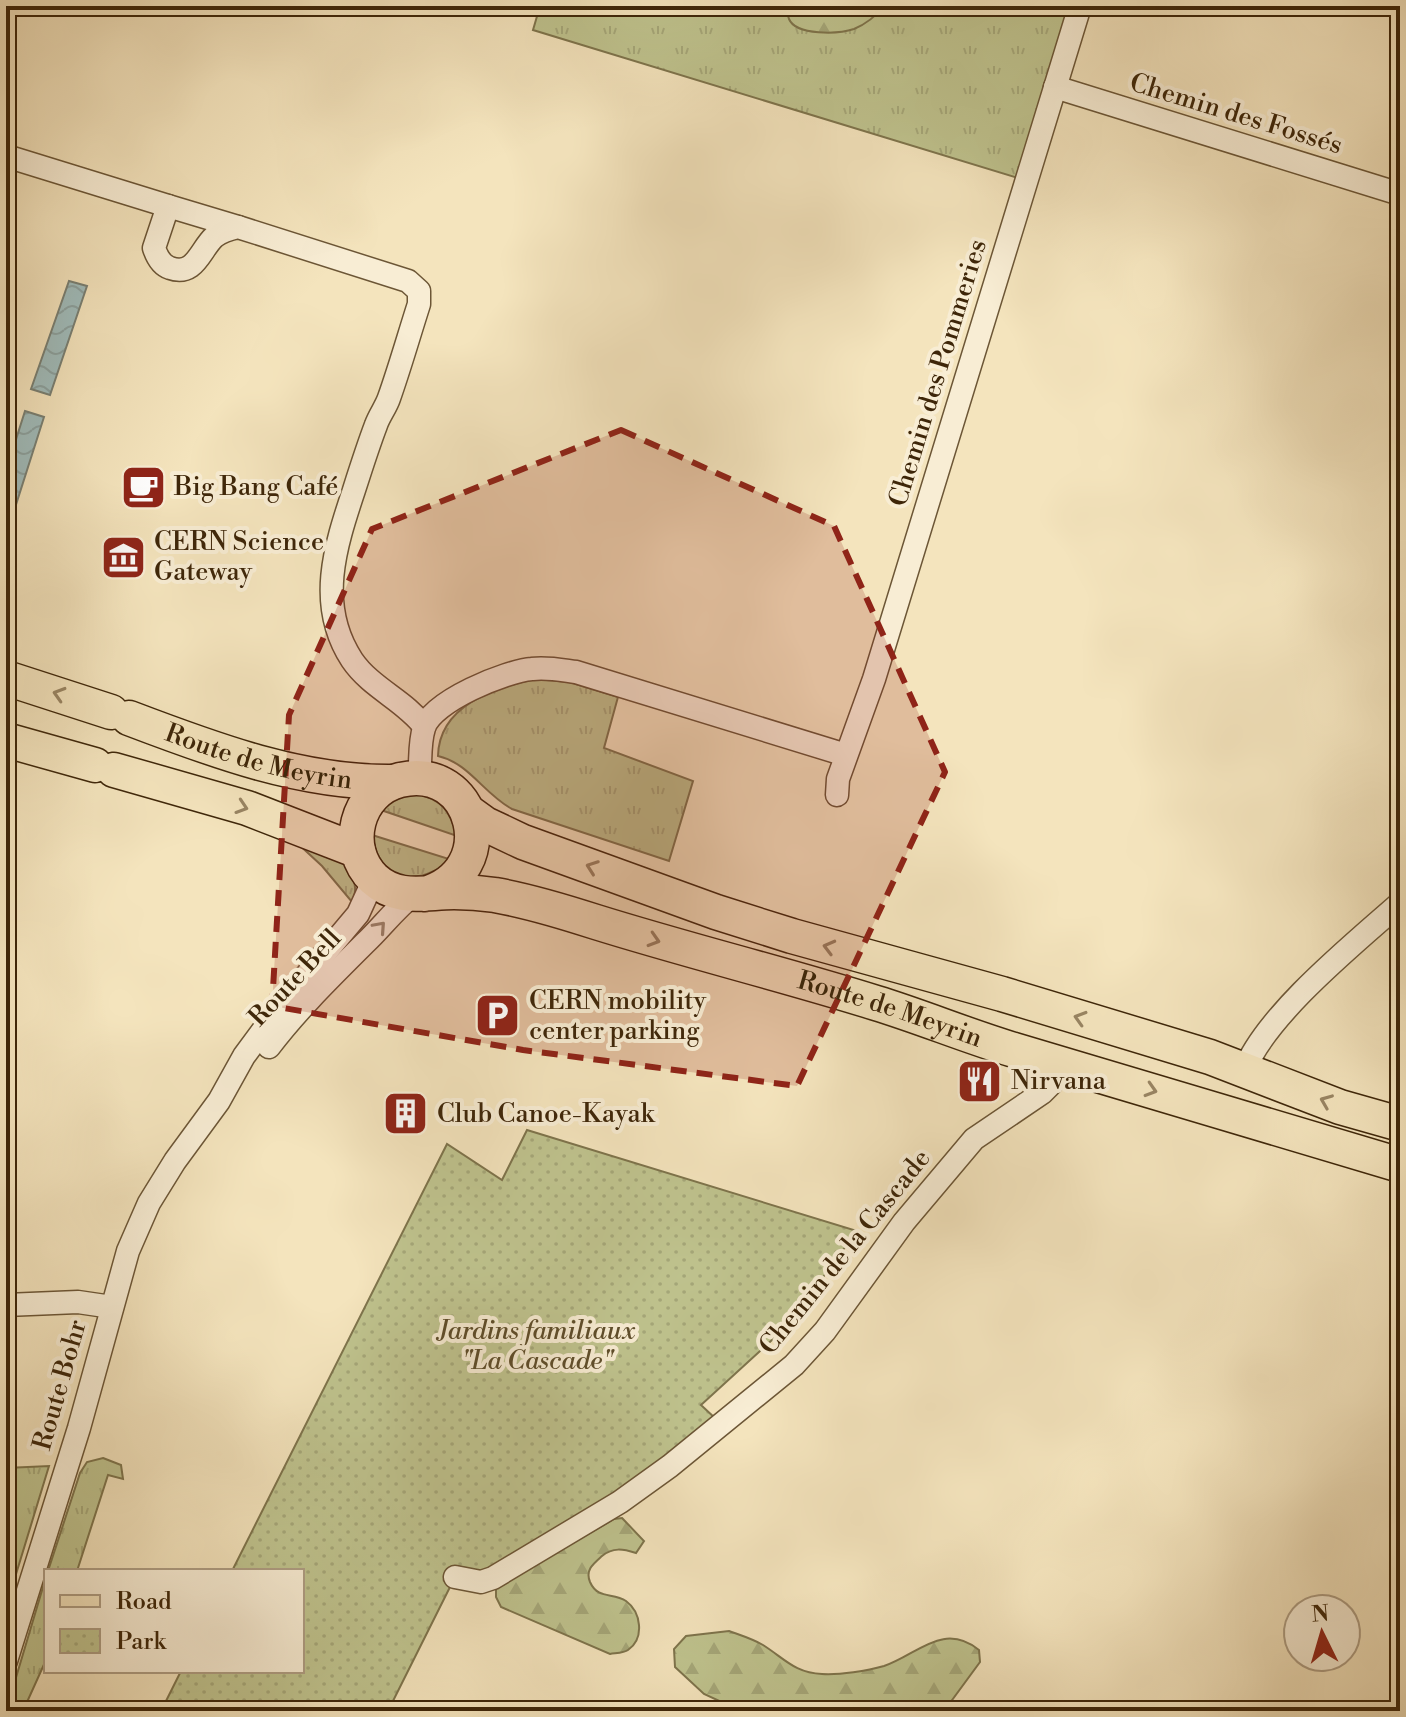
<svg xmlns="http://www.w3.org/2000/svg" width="1406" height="1717" font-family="'Libre Bodoni',serif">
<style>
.grass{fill:url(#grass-tufts);stroke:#7e744c;stroke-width:2}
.forest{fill:url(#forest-firs);stroke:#7e744c;stroke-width:2}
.park{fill:url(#park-dots);stroke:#7e744c;stroke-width:2}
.water{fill:url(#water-waves);stroke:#798074;stroke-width:2}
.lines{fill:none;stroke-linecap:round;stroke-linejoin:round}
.street-casing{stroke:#6c5636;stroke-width:25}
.primary-casing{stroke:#3e2609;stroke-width:37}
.street{stroke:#f8edd4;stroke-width:22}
.primary{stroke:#f4e4bd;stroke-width:34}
.oneway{stroke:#998563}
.oneway2{stroke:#9b8a6e}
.marked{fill:#8f2418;fill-opacity:0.2;stroke:#8f2418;stroke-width:6;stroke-dasharray:16 10;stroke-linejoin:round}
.labels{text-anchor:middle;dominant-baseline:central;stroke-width:8;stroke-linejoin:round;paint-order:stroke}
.street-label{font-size:26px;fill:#3e2609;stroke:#f8edd4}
.poi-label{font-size:26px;fill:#3e2609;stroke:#f8edd4;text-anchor:start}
.park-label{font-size:26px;font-style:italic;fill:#5e4d2a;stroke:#f8edd4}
</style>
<defs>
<pattern id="grass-tufts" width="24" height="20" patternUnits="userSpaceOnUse" patternTransform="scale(2)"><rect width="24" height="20" fill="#bfc38e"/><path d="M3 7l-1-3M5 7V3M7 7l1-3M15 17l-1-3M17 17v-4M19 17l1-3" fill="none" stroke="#a5a779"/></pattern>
<pattern id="forest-firs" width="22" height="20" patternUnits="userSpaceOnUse" patternTransform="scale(2)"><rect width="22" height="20" fill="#bfc38e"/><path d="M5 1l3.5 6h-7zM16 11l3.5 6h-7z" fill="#a5a779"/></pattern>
<pattern id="park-dots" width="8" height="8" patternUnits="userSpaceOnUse" patternTransform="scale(2)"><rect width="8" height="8" fill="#bfc38e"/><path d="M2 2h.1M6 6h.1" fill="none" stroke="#a5a779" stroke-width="1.8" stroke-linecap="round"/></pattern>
<pattern id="water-waves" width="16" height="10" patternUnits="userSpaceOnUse" patternTransform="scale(2)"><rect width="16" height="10" fill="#a0bcbb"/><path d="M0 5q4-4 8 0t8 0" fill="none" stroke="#8ba19f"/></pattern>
</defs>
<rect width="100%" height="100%" fill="#f4e4bd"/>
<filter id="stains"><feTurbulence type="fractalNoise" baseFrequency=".0025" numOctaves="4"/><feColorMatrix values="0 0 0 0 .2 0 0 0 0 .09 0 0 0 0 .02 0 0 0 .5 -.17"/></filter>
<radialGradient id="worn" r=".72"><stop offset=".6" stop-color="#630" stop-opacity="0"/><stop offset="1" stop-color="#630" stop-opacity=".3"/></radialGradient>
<g class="grass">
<polygon points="540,6 1071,6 1018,178 533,30"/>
<path d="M535,679L569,682L618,697L604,748L693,781L669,861L512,809C484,794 469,763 438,756C439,706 493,688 535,679Z"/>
<path d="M416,794C443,799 450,812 457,836L381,810C392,800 401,796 416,794Z"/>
<path d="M372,835L449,859C445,866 441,868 434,871C402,887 377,869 372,835Z"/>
<path d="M295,841C305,844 317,845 327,850C345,858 362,883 352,902L322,866Z"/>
<polygon points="103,1458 121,1465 123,1479 108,1475 77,1571 48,1571 80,1473 87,1462"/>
<polygon points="49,1466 6,1607 6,1468"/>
<polygon points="46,1577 46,1660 23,1711 6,1711"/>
</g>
<g class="forest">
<path d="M787,6H884C876,16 866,24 854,29C839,34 796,36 789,19C787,15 788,10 787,6Z"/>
<path d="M622,1518L644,1541L636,1553C623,1549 613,1547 602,1556C593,1564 585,1570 590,1582C598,1600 613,1592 626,1601C641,1612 645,1638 628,1650C624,1653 616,1653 610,1654L501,1607L496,1597V1587L614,1519Z"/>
<path d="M729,1631C740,1635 753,1639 763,1645C785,1659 795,1673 822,1674C840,1675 867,1671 884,1666C917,1655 943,1621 979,1650L980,1662L944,1711H741L704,1694L675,1667L674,1649L686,1636Z"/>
</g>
<polygon class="park" points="527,1130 857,1231 813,1291 807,1308 701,1405 717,1420 640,1481 484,1576 460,1567 388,1711 161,1711 181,1671 302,1671 302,1571 232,1571 447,1144 502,1180"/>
<g class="water">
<polygon points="69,281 87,286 50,395 31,389"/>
<polygon points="25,411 44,417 6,536 6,471"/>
</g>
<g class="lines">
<defs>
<g id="street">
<polyline points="1055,87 1400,194"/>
<path d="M6,156L168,206L154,248C157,257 161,265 170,268C195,277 200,250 214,237C220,232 229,229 238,227L408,281L419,291V304C409,335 400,367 389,398C386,407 379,416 376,425C368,446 361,468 354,490C335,547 316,605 352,660C371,688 404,700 424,726"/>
<polyline points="168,206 238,227"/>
<path d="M419,778C421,763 419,743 424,728C432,701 506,671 532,669C547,667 561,670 576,672L846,755"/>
<polyline points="837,795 838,779 874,679 1080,6"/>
<path d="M269,1047C298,1009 331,977 365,943C382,927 395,909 413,895"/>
<path d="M1245,1069C1267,1014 1355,943 1400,903"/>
<polyline points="6,1305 78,1302 112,1307"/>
<polyline points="455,1577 481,1582 493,1578 620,1502 670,1466 794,1365 825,1331 904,1222 974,1139 1042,1093 1051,1084 1060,1063"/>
<polyline points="6,1661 79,1428 128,1251 149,1203 175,1161 219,1101 244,1056 284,1002 358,914 369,890 371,876"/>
</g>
<g id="primary">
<polyline points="6,678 111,712"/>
<path id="s1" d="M129,718C213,750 301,783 392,782"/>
<polyline points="6,740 95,765"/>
<polyline points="114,770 247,808 358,851"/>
<polyline points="467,811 485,824 523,842 716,912 792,936 1002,994 1210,1057 1340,1107 1400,1124"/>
<path id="s2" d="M425,894C504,871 475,762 400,780C356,791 342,848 374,879C398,901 425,892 454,892C468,892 481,893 495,895C529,901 562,911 596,922C689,951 783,974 876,1003C922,1017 967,1036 1014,1050C1142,1089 1272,1126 1400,1165"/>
</g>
</defs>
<use href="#street" class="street-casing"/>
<use href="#primary" class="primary-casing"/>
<use href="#street" class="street"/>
<use href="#primary" class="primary"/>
</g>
<defs><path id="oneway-chevron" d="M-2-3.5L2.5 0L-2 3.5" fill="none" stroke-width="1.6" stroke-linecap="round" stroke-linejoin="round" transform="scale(2)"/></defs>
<g class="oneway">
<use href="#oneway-chevron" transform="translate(59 694) rotate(-163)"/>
<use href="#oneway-chevron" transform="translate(242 807) rotate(18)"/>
<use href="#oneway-chevron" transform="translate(592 867) rotate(-160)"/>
<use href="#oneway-chevron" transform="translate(654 940) rotate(17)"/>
<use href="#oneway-chevron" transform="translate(829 947) rotate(-165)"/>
<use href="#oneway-chevron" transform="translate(1080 1018) rotate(-163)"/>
<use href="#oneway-chevron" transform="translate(1151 1090) rotate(17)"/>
<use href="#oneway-chevron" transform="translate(1326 1101) rotate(-158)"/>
</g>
<use class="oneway2" href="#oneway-chevron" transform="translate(380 927) rotate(-48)"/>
<path class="marked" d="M621,430L834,526L945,772L797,1086L523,1050L272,1006L289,715L372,529Z"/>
<defs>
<symbol id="cafe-square" viewBox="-11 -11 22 22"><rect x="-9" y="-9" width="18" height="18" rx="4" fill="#8f2418" stroke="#f8edd4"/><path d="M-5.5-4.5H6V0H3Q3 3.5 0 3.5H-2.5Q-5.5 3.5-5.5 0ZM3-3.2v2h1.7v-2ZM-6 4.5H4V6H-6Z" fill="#fff"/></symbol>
<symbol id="museum-square" viewBox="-11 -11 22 22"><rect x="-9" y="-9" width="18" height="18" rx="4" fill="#8f2418" stroke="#f8edd4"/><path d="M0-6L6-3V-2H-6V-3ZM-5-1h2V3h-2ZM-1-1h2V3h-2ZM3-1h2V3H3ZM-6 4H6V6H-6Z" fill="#fff"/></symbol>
<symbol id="parking-square" viewBox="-11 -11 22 22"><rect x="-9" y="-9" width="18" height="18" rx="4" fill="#8f2418" stroke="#f8edd4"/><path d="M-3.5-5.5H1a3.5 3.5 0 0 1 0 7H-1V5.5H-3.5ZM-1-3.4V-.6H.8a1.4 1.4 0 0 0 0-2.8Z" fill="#fff"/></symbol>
<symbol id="restaurant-square" viewBox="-11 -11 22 22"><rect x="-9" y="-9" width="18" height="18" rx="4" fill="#8f2418" stroke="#f8edd4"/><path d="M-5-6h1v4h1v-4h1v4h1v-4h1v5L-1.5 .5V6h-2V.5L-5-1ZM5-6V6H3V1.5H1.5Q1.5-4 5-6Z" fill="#fff"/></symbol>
<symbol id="building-square" viewBox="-11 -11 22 22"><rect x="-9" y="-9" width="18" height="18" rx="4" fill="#8f2418" stroke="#f8edd4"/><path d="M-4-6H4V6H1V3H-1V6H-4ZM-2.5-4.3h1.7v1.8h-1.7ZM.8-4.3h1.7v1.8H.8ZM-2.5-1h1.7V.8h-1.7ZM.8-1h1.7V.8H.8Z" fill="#fff"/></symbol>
</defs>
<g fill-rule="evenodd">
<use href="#cafe-square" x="118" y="462" width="51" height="51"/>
<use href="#museum-square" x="98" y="532" width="51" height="51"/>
<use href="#parking-square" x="472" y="990" width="51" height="51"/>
<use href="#restaurant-square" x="954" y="1056" width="51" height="51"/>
<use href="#building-square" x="380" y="1088" width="51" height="51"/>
</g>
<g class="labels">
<g class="street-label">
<text transform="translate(1236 114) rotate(17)">Chemin des Fossés</text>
<text transform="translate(938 373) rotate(-73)">Chemin des Pommeries</text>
<text stroke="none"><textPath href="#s1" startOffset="136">Route de Meyrin</textPath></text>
<text transform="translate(295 978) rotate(-47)">Route Bell</text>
<text stroke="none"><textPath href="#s2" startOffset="846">Route de Meyrin</textPath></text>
<text transform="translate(845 1252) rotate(-51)">Chemin de la Cascade</text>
<text transform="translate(60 1385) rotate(-74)">Route Bohr</text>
</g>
<g class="poi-label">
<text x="174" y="487">Big Bang Café</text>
<text x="154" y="542">CERN Science<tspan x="154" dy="30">Gateway</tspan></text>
<text x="529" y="1001">CERN mobility<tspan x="529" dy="30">center parking</tspan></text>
<text x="1011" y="1081">Nirvana</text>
<text x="437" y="1114">Club Canoe-Kayak</text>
</g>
<g class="park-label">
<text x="537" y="1331">Jardins familiaux<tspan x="537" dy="30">"La Cascade"</tspan></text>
</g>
</g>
<rect width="1406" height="1717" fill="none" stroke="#f4e4bd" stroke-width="32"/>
<rect x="8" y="8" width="1390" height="1701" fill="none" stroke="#3e2609" stroke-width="4"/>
<rect x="16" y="16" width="1374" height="1685" fill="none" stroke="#3e2609" stroke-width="2"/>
<rect x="44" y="1569" width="260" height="104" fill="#f8edd4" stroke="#ae9d83" stroke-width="2"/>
<rect x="60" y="1595" width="40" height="12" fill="#f4e4bd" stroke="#ae9d83" stroke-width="2"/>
<text x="116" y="1609" font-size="24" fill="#3e2609">Road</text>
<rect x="60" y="1629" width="40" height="24" fill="url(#park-dots)" stroke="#ae9d83" stroke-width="2"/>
<text x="116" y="1649" font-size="24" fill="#3e2609">Park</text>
<g transform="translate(1322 1633) rotate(355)"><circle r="38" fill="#f8edd4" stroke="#ae9d83" stroke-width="2"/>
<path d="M0-6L14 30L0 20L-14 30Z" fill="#8f2418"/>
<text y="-12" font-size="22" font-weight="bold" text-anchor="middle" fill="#3e2609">N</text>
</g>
<rect width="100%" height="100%" filter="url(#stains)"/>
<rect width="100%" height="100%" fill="url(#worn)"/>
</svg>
